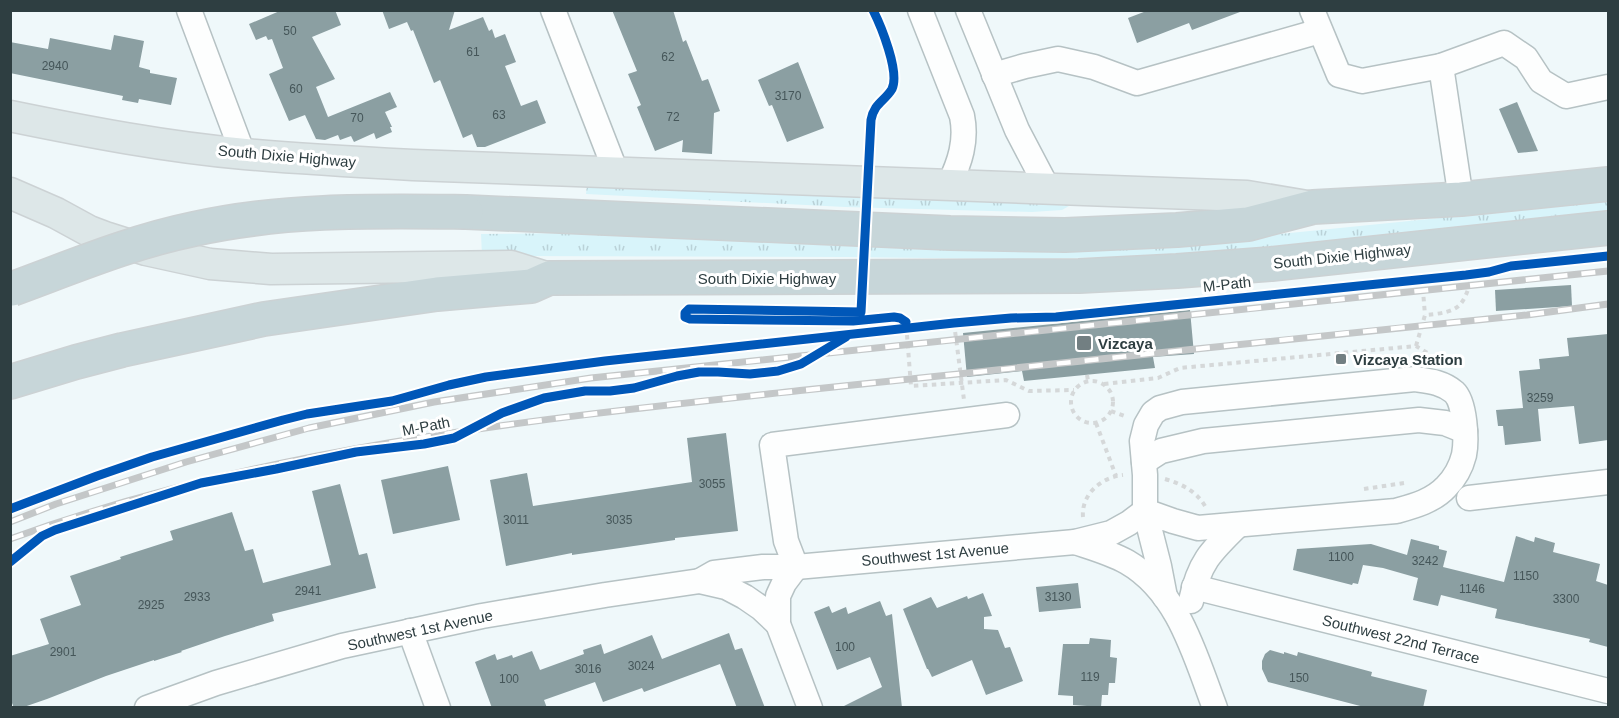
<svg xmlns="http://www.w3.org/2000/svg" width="1619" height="718" font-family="Arial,sans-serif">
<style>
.grass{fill:url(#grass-tufts)}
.building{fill:#8b9fa2}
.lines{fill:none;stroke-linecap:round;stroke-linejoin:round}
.minor-casing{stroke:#b6c2c4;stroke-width:27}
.major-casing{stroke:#ccd2d4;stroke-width:33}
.highway-casing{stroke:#ccd2d4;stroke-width:36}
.path{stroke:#d5d8d9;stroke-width:4;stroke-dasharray:4.5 4.5;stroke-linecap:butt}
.minor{stroke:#fdfefe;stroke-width:24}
.major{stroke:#dde7e8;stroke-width:30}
.highway{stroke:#c7d6d9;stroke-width:33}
.rail-casing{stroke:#c4c7c8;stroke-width:7}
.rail{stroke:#fff;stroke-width:4.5;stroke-dasharray:14;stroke-linecap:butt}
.highway-bridge-casing{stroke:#ccd2d4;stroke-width:36;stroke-linecap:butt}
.highway-bridge{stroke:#c7d6d9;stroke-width:33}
.cycleway-casing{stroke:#fff;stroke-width:13}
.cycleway{stroke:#0057b8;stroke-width:9}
.poi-dot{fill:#727f82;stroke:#fff;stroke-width:2}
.labels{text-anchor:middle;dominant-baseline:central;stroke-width:6;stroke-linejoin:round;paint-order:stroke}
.number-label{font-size:12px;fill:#455659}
.street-label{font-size:15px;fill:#2e3e41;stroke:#fff}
.poi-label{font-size:15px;font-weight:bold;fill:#2e3e41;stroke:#fff;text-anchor:start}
</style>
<defs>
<pattern id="grass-tufts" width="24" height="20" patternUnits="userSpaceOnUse" patternTransform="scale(1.5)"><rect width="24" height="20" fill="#d8f4fa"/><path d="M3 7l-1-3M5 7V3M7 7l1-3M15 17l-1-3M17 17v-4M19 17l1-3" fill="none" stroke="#bad2d8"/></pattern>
</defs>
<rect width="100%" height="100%" fill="#eff8fa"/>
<g class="grass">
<polygon points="587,184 1061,202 1069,206 1062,210 1032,212 845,207 586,194"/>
<polygon points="1608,201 1608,212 1227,251 1122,257 1010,259 847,257 482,256 481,234 581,233 1210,241"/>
</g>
<g class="building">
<polygon points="282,10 335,10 341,25 312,37 335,79 316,87 328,117 390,92 397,107 385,112 392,127 390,127 392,132 376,139 374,133 354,142 351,136 340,140 338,135 325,140 316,139 305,115 289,121 269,74 283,68 272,39 268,40 266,36 256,40 249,24"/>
<polygon points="382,10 455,10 449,30 483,17 489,31 492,29 495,38 505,34 516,62 505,66 521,106 537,100 546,123 485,147 477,147 472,134 463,138 440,80 434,83 413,30 411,31 407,22 389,29"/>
<polygon points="612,10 673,10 683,42 686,40 702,81 708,79 720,111 714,113 712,154 682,152 683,140 655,151 637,107 641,105 628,74 637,71"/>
<polygon points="1149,10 1240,10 1240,12 1192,30 1189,23 1137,43 1128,18"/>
<polygon points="114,35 144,41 139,67 150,70 150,73 177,78 171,105 139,99 138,103 122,100 123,96 10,73 10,42 48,49 50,38 111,50"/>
<polygon points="798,62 824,128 787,142 772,105 769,106 758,80"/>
<polygon points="1517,102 1538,151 1518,153 1499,109"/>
<polygon points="1571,285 1572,306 1496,311 1495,290"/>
<polygon points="1190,310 1194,354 1153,357 1155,368 1024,381 1022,371 967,377 963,333"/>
<polygon points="1608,334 1608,440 1579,444 1574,406 1538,409 1541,441 1505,445 1503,426 1498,426 1496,410 1523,408 1519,371 1540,369 1539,359 1569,356 1567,338"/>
<polygon points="726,433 738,531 675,538 675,540 572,555 572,553 506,566 490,480 527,473 533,506 692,482 687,438"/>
<polygon points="448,466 460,520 393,534 381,480"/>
<polygon points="340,484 359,555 367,553 376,588 272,614 274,621 225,636 181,651 182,652 154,661 154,660 106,676 47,699 21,708 14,708 10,698 10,656 49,644 40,619 81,605 70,576 121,559 120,557 173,540 170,531 232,512 245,551 253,549 263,583 331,565 312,491"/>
<polygon points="1516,536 1534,542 1535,537 1555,543 1553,552 1600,564 1596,581 1608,585 1608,647 1589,642 1590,639 1495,618 1497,609 1441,595 1438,606 1413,600 1418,578 1383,568 1363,565 1358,584 1353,583 1352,585 1293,570 1297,549 1371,544 1407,555 1411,539 1439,546 1439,549 1447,551 1443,567 1504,582"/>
<polygon points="1078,583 1081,608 1039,612 1036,587"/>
<polygon points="983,593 992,616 984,617 984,629 998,630 1005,648 1010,647 1023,681 986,695 972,660 932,677 928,669 927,669 903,609 931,597 937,608 967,596 968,599"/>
<polygon points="880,601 886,616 892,614 902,708 890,708 890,706 874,708 840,708 882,687 870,657 837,670 814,612 829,606 832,613 846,607 848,614"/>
<polygon points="729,633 735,650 742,648 765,708 737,708 720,664 644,692 642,688 603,702 595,682 544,700 547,708 492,708 475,662 495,654 497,660 512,655 513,658 532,651 540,670 584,654 583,650 601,644 604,654 652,635 662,659"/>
<polygon points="1090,638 1111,640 1110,657 1117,658 1115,683 1109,683 1108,695 1102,695 1101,707 1073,705 1073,696 1058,695 1063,644 1089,644"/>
<polygon points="1270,650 1284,654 1284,652 1297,656 1298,652 1372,672 1371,676 1427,690 1423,708 1368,708 1268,682 1262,669 1262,661 1265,654"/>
</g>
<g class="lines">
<defs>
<g id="minor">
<polyline points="189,10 243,154"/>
<polyline points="553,10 616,172"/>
<path d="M920,10L962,116C967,141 960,162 949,185"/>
<polyline points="968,10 1017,130 1048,189"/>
<polyline points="1312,10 1339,75 1362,81 1441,66 1461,199"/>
<polyline points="1441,66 1504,43 1526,58 1541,81 1566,96 1608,87"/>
<polyline points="994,75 1025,66 1058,59 1094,67 1137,83 1320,31"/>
<polyline points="1144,462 1161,451 1203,441 1419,420 1445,423 1465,431"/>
<polyline points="1469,498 1608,482"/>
<path d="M1145,511L1173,521L1198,528L1396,511C1414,506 1433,501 1446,487C1455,478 1461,467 1464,455C1467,440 1465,402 1454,392C1442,382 1429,381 1415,379L1182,402L1160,408L1153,413L1146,425L1142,441L1145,475V511L1159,566L1165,597"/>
<path d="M1075,542C1093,548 1111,553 1127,562C1179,592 1195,656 1215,708"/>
<polyline points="796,567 786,541 772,445 1007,415"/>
<polyline points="796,567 784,583 778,596 778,624 810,708"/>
<polyline points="700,581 714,573 763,567 796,567 1075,542 1111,533 1129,523 1145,511"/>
<polyline points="1194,587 1608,691"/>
<path d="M1191,601C1199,563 1210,552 1238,525"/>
<polyline points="410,631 438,708"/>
<polyline points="147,708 216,683 342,646 482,616 605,595 700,581 726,587 745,597 761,608 778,624"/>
</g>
<g id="major">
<path d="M10,116C88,132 166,147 245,154C301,159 357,162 413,165L1247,196L1313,207"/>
<polyline points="10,193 56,213 89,231 105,237 146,250 210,264 271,269 511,266 549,278"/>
</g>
<g id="highway">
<polyline points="466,212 950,233 1065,235 1177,230 1248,224 1313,207 1461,199 1608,184"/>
<polyline points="10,382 76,362 122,350 264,319 437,294 531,286 549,278 1079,276 1177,271 1271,264 1608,228"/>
</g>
</defs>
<use href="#minor" class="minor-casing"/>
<use href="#major" class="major-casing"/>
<use href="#highway" class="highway-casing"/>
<g class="path">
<polyline points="1422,279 1425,315"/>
<polyline points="954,323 964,400"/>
<polyline points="907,335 911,386 1006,380 1029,391 1074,390"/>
<path d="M1416,346L1425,315C1461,312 1463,307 1473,274"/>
<polyline points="1087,375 1088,381"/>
<circle cx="1092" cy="402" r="21"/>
<polyline points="1104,384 1158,378 1180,368 1416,346 1429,354 1432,360"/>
<polyline points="1111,411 1127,417"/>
<polyline points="1096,423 1116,476"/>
<path d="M1165,479C1182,484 1196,491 1205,506"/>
<polyline points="1364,489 1404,483"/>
<path d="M1083,517C1081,494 1102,477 1123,475"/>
</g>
<use href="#minor" class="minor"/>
<use href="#major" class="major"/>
<use href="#highway" class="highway"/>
<defs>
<g id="rail">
<polyline points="10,522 56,504 186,462 309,428 434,402 591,378 1608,271"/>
<path d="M10,539C266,446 537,419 805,390C1046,365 1286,339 1527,315L1608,304"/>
</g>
</defs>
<use href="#rail" class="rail-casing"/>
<use href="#rail" class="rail"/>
<defs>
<path id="highway-bridge" d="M12,289C72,267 131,242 194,229C284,209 375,211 466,212"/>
</defs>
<use href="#highway-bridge" class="highway-bridge-casing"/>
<use href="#highway-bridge" class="highway-bridge"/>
<defs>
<g id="cycleway">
<path d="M873,10C881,26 900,72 892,89C885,101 874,103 871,120L861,312L689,309L685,313V317L690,319L853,321L894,317L900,318L906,322"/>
<polyline points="10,509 97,476 152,457 283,420 307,414 392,401 449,385 486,377 605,361 954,323 1011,318 1056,317 1466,275 1489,272 1511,266 1608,256"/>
<polyline points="10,562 42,536 55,530 201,483 276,469 356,452 424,444 454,438 502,413 544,398 585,391 610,391 634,388 677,376 699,372 718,372 750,374 778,371 801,364 846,337"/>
</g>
</defs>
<use href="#cycleway" class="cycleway-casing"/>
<use href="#cycleway" class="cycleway"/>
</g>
<g class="poi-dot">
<rect x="1076" y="335" width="16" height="16" rx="3"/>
<rect x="1335" y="353" width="12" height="12" rx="3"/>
</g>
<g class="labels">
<g class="number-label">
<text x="290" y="31">50</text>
<text x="473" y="52">61</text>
<text x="668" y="57">62</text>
<text x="55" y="66">2940</text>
<text x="296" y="89">60</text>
<text x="788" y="96">3170</text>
<text x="499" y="115">63</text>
<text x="673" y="117">72</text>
<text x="357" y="118">70</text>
<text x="1540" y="398">3259</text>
<text x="712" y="484">3055</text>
<text x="516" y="520">3011</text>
<text x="619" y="520">3035</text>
<text x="1341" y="557">1100</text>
<text x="1425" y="561">3242</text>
<text x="1526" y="576">1150</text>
<text x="1472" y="589">1146</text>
<text x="308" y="591">2941</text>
<text x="197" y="597">2933</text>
<text x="1058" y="597">3130</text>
<text x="1566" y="599">3300</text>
<text x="151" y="605">2925</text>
<text x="845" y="647">100</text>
<text x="63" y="652">2901</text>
<text x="641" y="666">3024</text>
<text x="588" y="669">3016</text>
<text x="1090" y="677">119</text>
<text x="1299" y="678">150</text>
<text x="509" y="679">100</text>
</g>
<g class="street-label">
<text transform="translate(287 156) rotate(5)">South Dixie Highway</text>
<text transform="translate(1342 256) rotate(-6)">South Dixie Highway</text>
<text x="767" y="278">South Dixie Highway</text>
<text transform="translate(1227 284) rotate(-6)">M-Path</text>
<text transform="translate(426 426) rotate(-11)">M-Path</text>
<text transform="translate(935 554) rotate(-5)">Southwest 1st Avenue</text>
<text transform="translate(420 630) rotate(-12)">Southwest 1st Avenue</text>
<text transform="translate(1401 639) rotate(14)">Southwest 22nd Terrace</text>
</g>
<g class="poi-label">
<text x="1098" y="343">Vizcaya</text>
<text x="1353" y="359">Vizcaya Station</text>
</g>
</g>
<rect width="1619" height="718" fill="none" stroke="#2e3e41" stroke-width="24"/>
</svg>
